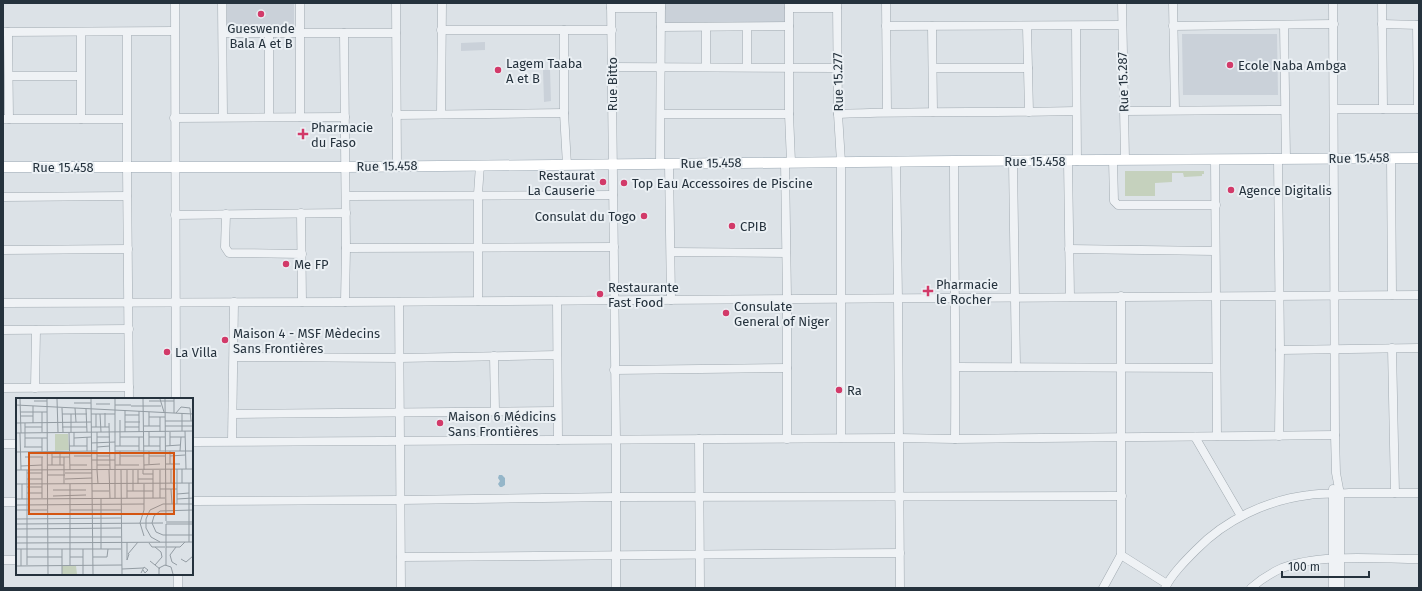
<svg xmlns="http://www.w3.org/2000/svg" width="1422" height="591" font-family="'Fira Sans',sans-serif">
<style>
.built{fill:#cad1d9}
.green{fill:#c5d1bd}
.water{fill:#95b6c9}
.lines{fill:none;stroke-linecap:round;stroke-linejoin:round}
.minor-casing{stroke:#a1aab1;stroke-width:9}
.major-casing{stroke:#9ba8b3;stroke-width:11}
.minor{stroke:#eff2f5;stroke-width:8}
.major{stroke:#fff;stroke-width:10}
.poi-dot{fill:#d23a69;stroke:#ebf0f4;stroke-width:1.5}
.labels{text-anchor:middle;dominant-baseline:central;stroke-width:4;stroke-linejoin:round;paint-order:stroke}
.poi-label{font-size:13px;fill:#25323d;stroke:#ebf0f4;text-anchor:start}
.street-label{font-size:13px;fill:#25323d;stroke:#ebf0f4}
.inset-road{fill:none;stroke:#939ca3;stroke-width:1}
.view{fill:#d45511;fill-opacity:0.15;stroke:#d45511;stroke-width:2}
.inset-edge{fill:none;stroke:#25323d;stroke-width:2}
</style>
<rect width="100%" height="100%" fill="#dce2e7"/>
<g class="built">
<polygon points="227,3 294,3 294,27 227,25"/>
<polygon points="615,3 834,3 834,12 785,12 785,24 664,26 664,6 615,6"/>
<polygon points="1182,34 1277,34 1278,95 1183,95"/>
<polygon points="485,42 485,50 461,51 461,43"/>
<polygon points="543,70 550,70 551,101 544,102"/>
</g>
<polygon class="green" points="1125,171 1204,171 1204,174 1202,174 1202,176 1184,177 1183,173 1172,173 1172,182 1155,183 1155,196 1125,196"/>
<polygon class="water" points="499,475 502,475 505,478 505,485 502,487 500,487 498,484 500,481 498,478"/>
<g class="lines">
<defs>
<g id="minor">
<polyline points="175,3 176,399"/>
<polyline points="222,3 223,117"/>
<polyline points="300,3 300,117"/>
<polyline points="396,3 397,166"/>
<polyline points="611,3 616,440 616,588"/>
<polyline points="789,3 789,114 791,162"/>
<polyline points="837,3 838,114 841,162 841,438"/>
<polyline points="886,3 887,112"/>
<polyline points="1122,3 1125,160"/>
<polyline points="1173,3 1175,110"/>
<polyline points="1333,3 1335,435 1336,473 1340,494 1340,588"/>
<polyline points="1382,3 1383,109"/>
<polyline points="611,8 661,8"/>
<polyline points="789,8 837,8"/>
<polyline points="1382,24 1419,25"/>
<polyline points="1284,25 1286,159"/>
<polyline points="1417,25 1418,109"/>
<polyline points="886,26 1122,25"/>
<polyline points="932,26 933,112"/>
<polyline points="1076,26 1077,161"/>
<polyline points="1173,26 1334,24"/>
<polyline points="661,27 789,26"/>
<polyline points="706,27 706,67"/>
<polyline points="1027,27 1029,112"/>
<polyline points="441,30 612,30"/>
<polyline points="564,30 564,113 567,165"/>
<polyline points="3,32 174,31"/>
<polyline points="8,32 9,119"/>
<polyline points="127,32 127,166 129,399"/>
<polyline points="223,33 396,33"/>
<polyline points="269,33 269,117"/>
<polyline points="344,33 346,248 345,302"/>
<polyline points="612,67 838,68"/>
<polyline points="747,67 747,27"/>
<polyline points="933,68 1028,68"/>
<polyline points="9,76 80,76"/>
<polyline points="1334,109 1419,109"/>
<polyline points="1124,111 1284,110"/>
<polyline points="441,114 442,3"/>
<polyline points="661,114 789,114"/>
<path d="M838,114C917,111 997,113 1076,111"/>
<polyline points="396,115 564,113"/>
<polyline points="174,118 345,117"/>
<polyline points="3,119 126,119"/>
<polyline points="81,119 81,32"/>
<polyline points="1391,158 1392,295"/>
<polyline points="1278,159 1280,350 1279,436"/>
<polyline points="1113,160 1114,201 1118,205 1216,205"/>
<polyline points="1215,160 1217,436"/>
<polyline points="896,161 898,299 900,588"/>
<path d="M954,161C954,253 956,346 955,439"/>
<polyline points="1013,161 1016,367"/>
<polyline points="1068,161 1070,297"/>
<polyline points="785,162 787,299 787,439"/>
<polyline points="660,163 661,3"/>
<polyline points="669,164 671,300"/>
<polyline points="346,196 613,195"/>
<polyline points="3,197 127,196"/>
<polyline points="301,213 302,302"/>
<polyline points="226,214 225,247 229,253 302,254"/>
<polyline points="175,215 346,213"/>
<polyline points="346,248 614,247"/>
<polyline points="1069,249 1215,251"/>
<polyline points="3,250 128,249"/>
<polyline points="671,252 786,253"/>
<polyline points="478,301 478,194 480,165"/>
<polyline points="557,301 558,440"/>
<polyline points="399,302 401,588"/>
<path d="M3,303C117,302 231,303 345,302L1419,295"/>
<polyline points="3,330 129,329"/>
<polyline points="1392,348 1395,493"/>
<polyline points="1280,350 1419,348"/>
<polyline points="494,356 495,411"/>
<polyline points="234,357 399,358 557,355"/>
<polyline points="956,367 1216,368"/>
<polyline points="614,370 787,368"/>
<polyline points="3,388 129,387"/>
<polyline points="35,388 36,330"/>
<polyline points="233,414 557,411"/>
<polyline points="1195,437 1241,516"/>
<polyline points="699,439 700,588"/>
<polyline points="232,441 234,302"/>
<polyline points="192,442 899,438 955,439 1335,435"/>
<polyline points="3,444 17,444"/>
<polyline points="192,501 400,500 616,497 1122,496"/>
<polyline points="3,502 17,502"/>
<polyline points="1121,555 1167,584"/>
<polyline points="401,557 900,553"/>
<polyline points="3,560 17,560"/>
<polyline points="178,574 178,588"/>
<polyline points="1103,588 1121,555 1121,296"/>
<path d="M1165,588C1172,574 1185,561 1196,550C1225,520 1267,500 1309,495C1322,493 1336,494 1349,493C1372,493 1396,493 1419,493"/>
<path d="M1251,588C1260,580 1271,573 1282,568C1319,553 1379,559 1419,559"/>
<polyline points="1333,588 1333,489"/>
</g>
<polyline id="major" points="3,167 345,167 954,161 1419,158"/>
</defs>
<use href="#minor" class="minor-casing"/>
<use href="#major" class="major-casing"/>
<use href="#minor" class="minor"/>
<use href="#major" class="major"/>
</g>
<g class="poi-dot">
<circle cx="261" cy="14" r="4"/>
<circle cx="1230" cy="65" r="4"/>
<circle cx="498" cy="70" r="4"/>
<path d="M301 128h4v4h4v4h-4v4h-4v-4h-4v-4h4z"/>
<circle cx="603" cy="182" r="4"/>
<circle cx="624" cy="183" r="4"/>
<circle cx="1231" cy="190" r="4"/>
<circle cx="644" cy="216" r="4"/>
<circle cx="732" cy="226" r="4"/>
<circle cx="286" cy="264" r="4"/>
<path d="M926 285h4v4h4v4h-4v4h-4v-4h-4v-4h4z"/>
<circle cx="600" cy="294" r="4"/>
<circle cx="726" cy="313" r="4"/>
<circle cx="225" cy="340" r="4"/>
<circle cx="167" cy="352" r="4"/>
<circle cx="839" cy="390" r="4"/>
<circle cx="440" cy="423" r="4"/>
</g>
<g class="labels">
<g class="poi-label">
<text x="261" y="28" text-anchor="middle">Gueswende<tspan x="261" dy="15">Bala A et B</tspan></text>
<text x="506" y="63">Lagem Taaba<tspan x="506" dy="15">A et B</tspan></text>
<text x="1238" y="65">Ecole Naba Ambga</text>
<text x="311" y="127">Pharmacie<tspan x="311" dy="15">du Faso</tspan></text>
<text x="595" y="175" text-anchor="end">Restaurat<tspan x="595" dy="15">La Causerie</tspan></text>
<text x="632" y="183">Top Eau Accessoires de Piscine</text>
<text x="1239" y="190">Agence Digitalis</text>
<text x="636" y="216" text-anchor="end">Consulat du Togo</text>
<text x="740" y="226">CPIB</text>
<text x="294" y="264">Me FP</text>
<text x="936" y="284">Pharmacie<tspan x="936" dy="15">le Rocher</tspan></text>
<text x="608" y="287">Restaurante<tspan x="608" dy="15">Fast Food</tspan></text>
<text x="734" y="306">Consulate<tspan x="734" dy="15">General of Niger</tspan></text>
<text x="233" y="333">Maison 4 - MSF Mèdecins<tspan x="233" dy="15">Sans Frontières</tspan></text>
<text x="175" y="352">La Villa</text>
<text x="847" y="390">Ra</text>
<text x="448" y="416">Maison 6 Médicins<tspan x="448" dy="15">Sans Frontières</tspan></text>
</g>
<g class="street-label">
<text transform="translate(838 82) rotate(-91)">Rue 15.277</text>
<text transform="translate(1123 82) rotate(-92)">Rue 15.287</text>
<text transform="translate(612 84) rotate(-90)">Rue Bitto</text>
<text transform="translate(1359 158) rotate(-1)">Rue 15.458</text>
<text x="1035" y="161">Rue 15.458</text>
<text transform="translate(711 163) rotate(-1)">Rue 15.458</text>
<text transform="translate(387 166) rotate(-1)">Rue 15.458</text>
<text x="63" y="167">Rue 15.458</text>
</g>
</g>
<g transform="translate(16 398)">
<rect width="177" height="177" fill="#dce2e7"/>
<path d="M39,36H52L53,52L39,53ZM46,168H60L61,176H46Z" fill="#c5d1bd"/>
<path class="inset-road" d="M4,1L5,35M31,1L32,176M41,1L42,34M75,1L77,176M99,1V100M127,1L128,72M144,1L148,14M149,1L150,123M18,3H31M133,3H158M58,5H75M80,6H94M0,7L177,16M99,7H115M17,8V25M115,8H145M46,10L47,34M59,10L60,24M70,11L71,34M109,12V34M123,13V34M4,14H31M26,14V34M133,14V28M89,15V29M158,15V1M160,15L165,9L174,10L175,23M166,15V33M46,16H71M55,16V34M75,16H99M80,16V29M84,16L85,34M109,17H123M4,18H17M133,19H149M144,19V34M104,22V48M149,23H176M109,24H124M0,25L75,24M9,25V49M93,25L94,71M128,28H144M149,28H177M9,29H26M46,29H71M75,29H93M109,29H123M169,33L170,71M53,34L54,72M58,34V48M133,34V48M0,35L177,33M4,35L5,72M81,39H94M104,39H128M133,39H149M144,39V53M154,39H169M9,40H31M26,40V54M58,40L75,39M75,45L99,44M53,48H71M99,48H123M128,48H144M149,48L164,47M154,48V34M8,49H26M81,49L94,48M71,53V39M99,53H177M104,53V67M123,53V39M133,53V66M154,53V66M164,53L165,39M0,54L81,53M36,54V67M44,54V67M58,58H76M81,58H94M104,58H128M133,58H149M154,58L169,57M9,59H27M26,59V100M36,59H54M48,59V86M76,62H99M149,66H164M31,67H48M54,67H71M81,67H94M99,67H123M128,67L144,66M5,68L26,67M81,71V34M155,71V85M161,71V106M166,71V85M0,72L177,71M11,72V167M81,72L82,86M93,72L94,100M105,72L106,176M111,72V100M117,72V93M122,72V86M127,72V76H137M137,72V100M144,72V100M11,75H26M49,75H76M31,77H49M11,81H26M49,81L76,80M122,81H137M0,86L177,85M6,86V101M54,86V167M128,86V112L124,125L128,138M11,89H26M144,91H161M155,91L156,106M37,92H70M76,93H93M111,93H137M11,95H26M161,96L173,95M37,98L70,97M85,100V151M0,101L149,100M161,101L177,100M0,107L128,106M0,112H31M54,112H105M177,112L144,113L138,118L136,125L140,134L147,137H177M0,121L105,120M150,124H177M0,126L147,125M150,126V168M150,126H177M0,131L105,130M0,139H105M111,144V162L113,156M144,144L135,139L130,130V121L134,112L147,106H177M173,144V85M0,145L177,144M133,145L136,149H149M150,149H164L169,144M160,149L154,157L156,164L161,167M0,151H105M46,151V176M67,151V176M112,156L122,144M11,159H32M32,159H46M54,159H67M77,159H91L92,151M165,161L170,164L177,158M134,163L144,171M139,167L146,159L145,154L139,149M0,168L106,167M5,168V151M106,171L127,170M125,175L128,169L132,172L129,175L127,172M143,176V170L149,167L155,169L157,176"/>
<path class="view" d="M13,55H158V116H13Z"/>
<rect width="177" height="177" class="inset-edge"/>
</g>
<rect width="1422" height="591" fill="none" stroke="#25323d" stroke-width="8"/>
<path d="M1282 571v6h87v-6" fill="none" stroke="#25323d" stroke-width="2"/>
<text x="1288" y="571" font-size="12" fill="#25323d" stroke="#ebf0f4" stroke-width="3" paint-order="stroke">100 m</text>
</svg>
